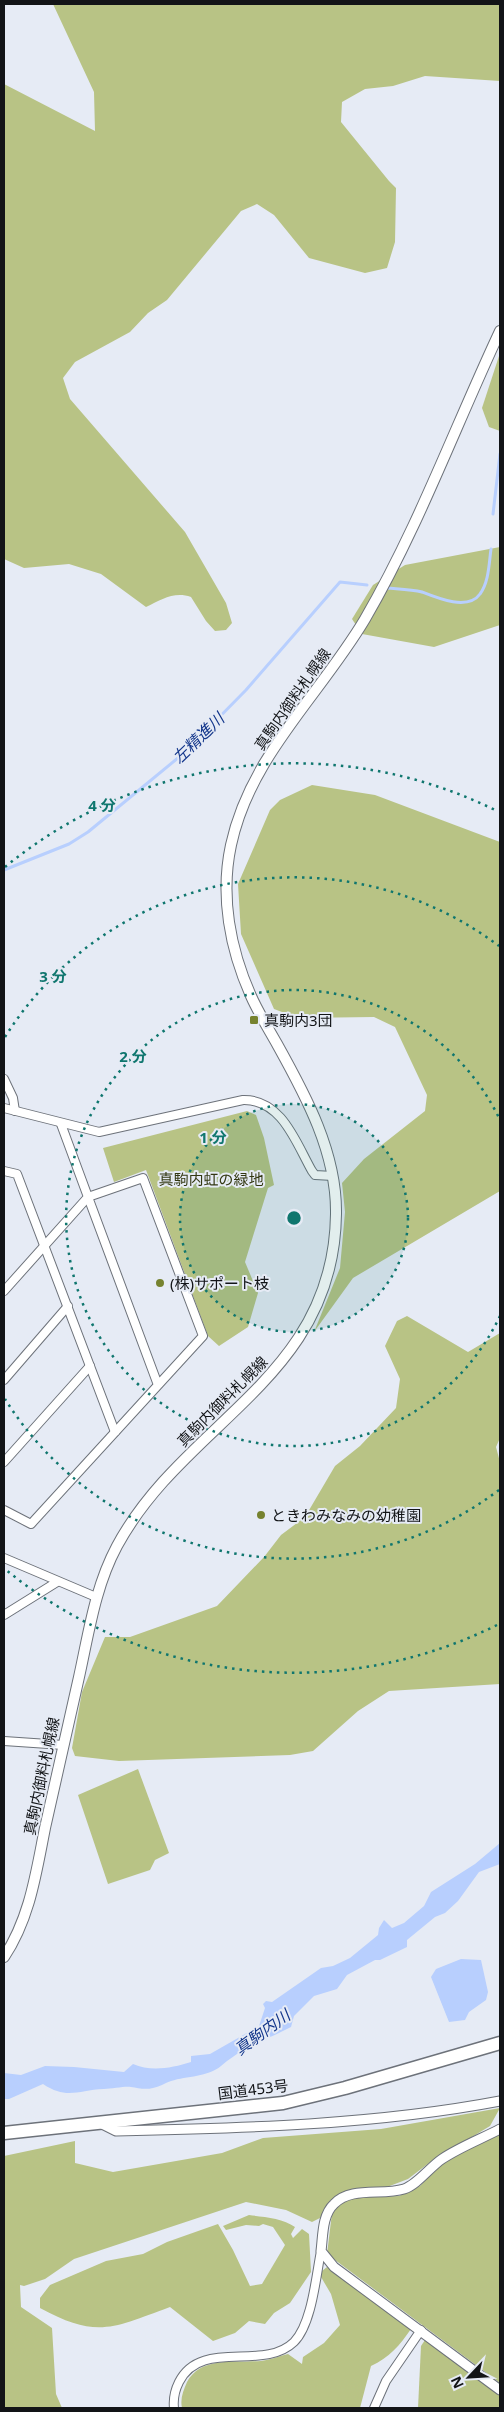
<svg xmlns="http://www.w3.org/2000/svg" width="504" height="2412" font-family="'Noto Sans','Noto Sans JP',sans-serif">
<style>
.green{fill:#b8c385}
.water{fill:#b8cffe}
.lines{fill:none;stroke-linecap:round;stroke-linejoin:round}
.stream{stroke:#b8cffe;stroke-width:3}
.minor-casing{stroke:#6d727a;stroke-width:10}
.tertiary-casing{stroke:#6d727a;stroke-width:11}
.secondary-casing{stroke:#6d727a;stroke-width:12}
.trunk-casing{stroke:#6d727a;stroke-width:15}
.minor{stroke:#fff;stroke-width:8}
.tertiary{stroke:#fff;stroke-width:9}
.secondary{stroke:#fff;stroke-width:10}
.trunk{stroke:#fff;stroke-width:12}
.ring{fill:none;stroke:#0f766e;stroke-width:2.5;stroke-dasharray:2.5 5}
.poi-dot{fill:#76822f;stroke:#e6ebf5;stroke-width:2}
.labels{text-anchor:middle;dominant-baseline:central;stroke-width:4;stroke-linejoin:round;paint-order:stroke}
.street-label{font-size:15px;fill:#121417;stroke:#e6ebf5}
.poi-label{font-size:15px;fill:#121417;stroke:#e6ebf5;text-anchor:start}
.park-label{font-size:15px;fill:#333812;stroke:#e6ebf5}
.water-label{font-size:16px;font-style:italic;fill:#13368b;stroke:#e6ebf5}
.centre{fill:#0f766e;stroke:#e6ebf5;stroke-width:2.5}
.ring-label{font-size:15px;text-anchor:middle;font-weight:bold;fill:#0f766e;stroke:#e6ebf5;stroke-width:4;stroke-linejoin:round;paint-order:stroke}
</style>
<rect width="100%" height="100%" fill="#e6ebf5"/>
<g class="green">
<path d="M53,4H500V81L425,76L393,86L365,89L342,102L341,122L389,181L396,188L395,242L387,268L365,273L309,258L274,215L257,204L241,211L167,300L148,313L130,332L75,362L63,378L70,399L185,532L226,603L232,623L226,630L215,631L206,621L191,597C174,591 161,600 146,607L101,574L69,564L24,568L4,559V84L95,131L94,92Z"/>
<polygon points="500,353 500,431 489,427 482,408"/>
<polygon points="500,547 500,625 434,647 362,634 352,619 373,585 405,565"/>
<polygon points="312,785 375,795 500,842 500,1191 353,1278 314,1332 340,1268 345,1212 342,1183 364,1159 425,1111 427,1095 395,1027 374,1017 298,1018 274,1009 241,934 238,884 270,810 280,800"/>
<polygon points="247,1111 256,1115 264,1138 274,1185 268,1188 245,1262 258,1293 248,1327 219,1346 208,1336 146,1170 114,1182 103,1148"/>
<polygon points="407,1316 468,1352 500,1333 500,1438 496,1447 500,1462 500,1684 389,1691 358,1711 313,1751 290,1755 119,1761 75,1756 72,1748 82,1692 105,1637 130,1637 217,1606 264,1557 281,1535 305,1517 335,1466 360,1446 396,1408 400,1379 385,1346 397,1321"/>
<polygon points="138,1769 169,1853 155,1860 150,1870 108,1884 78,1795"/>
<polygon points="500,2108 490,2126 429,2163 408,2179 387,2187 350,2192 330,2201 320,2218 312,2222 286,2210 246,2202 74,2259 45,2279 24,2286 20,2285 21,2307 52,2328 56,2394 62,2408 4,2408 4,2156 75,2141 75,2163 113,2172 222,2153 263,2138 381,2129"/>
<polygon points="500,2132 500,2383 327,2254 332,2213 342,2202 357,2197 399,2196 420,2186 444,2160"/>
<path d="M249,2215C264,2217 283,2218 295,2227L291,2234L293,2238L302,2229L309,2234L311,2272L290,2303L274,2313L265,2324L249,2321L235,2333L213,2341L170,2307C113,2328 97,2339 40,2308V2298L50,2285L106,2261L143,2254L167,2242L218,2224L233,2250L250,2286L262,2284L285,2245L273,2227L263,2224L259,2226L246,2225L226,2230L223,2226Z"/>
<path d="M327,2267L400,2319L411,2329C400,2345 389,2358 371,2366L360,2408H182C180,2399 183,2391 187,2382C201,2356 236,2363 261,2361C270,2360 279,2356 288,2354L302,2364L303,2357L324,2343L340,2325L331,2294L321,2277L322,2271Z"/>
<polygon points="425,2340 500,2396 500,2408 418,2408 421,2346"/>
</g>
<g class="water">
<path d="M500,1843V1864L479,1872L458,1901L445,1913L435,1917L407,1940V1947L380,1960H375L347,1975L337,1989L314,1996L294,2016L291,2027C276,2035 260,2041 246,2048C237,2054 229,2059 221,2066C208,2077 187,2076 171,2081C165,2083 159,2087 153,2088C145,2090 138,2088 131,2087C125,2086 112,2089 104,2089C78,2090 67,2100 43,2084L9,2099H4V2073L21,2075L45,2066L74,2067L124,2072L133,2064C151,2072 172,2068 191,2062V2056L210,2054L259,2026L265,2008L263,2004L266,2001L272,2002L321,1968L333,1966L350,1958L378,1935L379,1928L384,1920L392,1928L404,1923L424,1906L431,1892L475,1864Z"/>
<polygon points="461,1959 481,1960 488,1992 486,2000 469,2012 465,2020 449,2022 431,1977 436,1969"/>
</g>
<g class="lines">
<g class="stream">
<polyline points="493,514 500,454"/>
<path d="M387,588C398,589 411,589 422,592C437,598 468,611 480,594C489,582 489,563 491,549"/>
<polyline points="4,870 69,844 88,832 184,753 246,690 340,582 367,585"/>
</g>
<defs>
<g id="minor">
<polyline points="4,1079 13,1098 15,1111"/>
<path d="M4,1108L99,1132L243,1100C282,1099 296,1143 312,1171L315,1175L333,1176"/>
<polyline points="4,1171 17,1174 115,1432"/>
<polyline points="4,1291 88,1197 61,1124"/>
<polyline points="4,1380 68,1306"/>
<polyline points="4,1462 90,1366"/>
<polyline points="4,1510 31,1524 203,1336 143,1178 88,1197 158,1385"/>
<polyline points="4,1558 96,1597"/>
<polyline points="4,1615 57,1582"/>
<polyline points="4,1741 63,1745"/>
<path d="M174,2408C173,2399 175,2390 179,2382C201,2338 263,2372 294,2342C312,2324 316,2276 321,2251"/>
<polyline points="374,2408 386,2381 421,2330"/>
</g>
<g id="tertiary">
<path d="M100,2123L116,2131C245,2128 374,2125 500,2101"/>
<path d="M500,2129C481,2139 460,2147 442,2159C430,2167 417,2185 404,2189C382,2196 351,2186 334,2204C322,2215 323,2236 321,2251L334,2267L500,2390"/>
</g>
<path id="secondary" d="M4,1957C30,1918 36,1873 45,1828C56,1777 68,1727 79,1677C89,1632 95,1587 117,1546C185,1420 334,1379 336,1214C337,1153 306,1096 277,1044C268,1028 258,1012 251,996C230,949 220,896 231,845C250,756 320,695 365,619C418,528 455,427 500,331"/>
<polyline id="trunk" points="4,2133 283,2103 345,2088 500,2043"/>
</defs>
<use href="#minor" class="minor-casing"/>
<use href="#tertiary" class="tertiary-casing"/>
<use href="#secondary" class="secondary-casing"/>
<use href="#trunk" class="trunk-casing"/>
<use href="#minor" class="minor"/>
<use href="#tertiary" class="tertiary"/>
<use href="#secondary" class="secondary"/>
<use href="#trunk" class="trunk"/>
</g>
<circle cx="294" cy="1218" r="114" fill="#0f766e" fill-opacity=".12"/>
<g class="ring">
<circle cx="294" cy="1218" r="114"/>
<path d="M500 1316A228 228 0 1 1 500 1120"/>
<path d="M499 1490A341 341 0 0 1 5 1399M5 1037A341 341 0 0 1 499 946"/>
<path d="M497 1625A455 455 0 0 1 5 1569M5 867A455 455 0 0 1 497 811"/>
</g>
<g class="poi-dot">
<rect x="249" y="1015" width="10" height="10" rx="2.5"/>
<circle cx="160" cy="1283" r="5"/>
<circle cx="261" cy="1515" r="5"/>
</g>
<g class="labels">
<g class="street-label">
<text transform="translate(292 699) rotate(-55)">真駒内御料札幌線</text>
<text transform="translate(222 1401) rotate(-45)">真駒内御料札幌線</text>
<text transform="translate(41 1776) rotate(-78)">真駒内御料札幌線</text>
<text transform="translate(253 2089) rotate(-7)">国道453号</text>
</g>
<g class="poi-label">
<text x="264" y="1020">真駒内3団</text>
<text x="170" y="1283">(株)サポート枝</text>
<text x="271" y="1515">ときわみなみの幼稚園</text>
</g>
<g class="park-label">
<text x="211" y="1179">真駒内虹の緑地</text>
</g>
<g class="water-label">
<text transform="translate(198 738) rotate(-44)">左精進川</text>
<text transform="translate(262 2032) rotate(-36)">真駒内川</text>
</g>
</g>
<circle cx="294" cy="1218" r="8" class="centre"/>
<g class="ring-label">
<text x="102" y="811">4 分</text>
<text x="53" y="982">3 分</text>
<text x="133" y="1062">2 分</text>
<text x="213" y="1143">1 分</text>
</g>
<rect width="504" height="2412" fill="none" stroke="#121417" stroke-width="10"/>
<g transform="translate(469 2377) rotate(245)" stroke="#e6ebf5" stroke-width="4" paint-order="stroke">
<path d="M0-4L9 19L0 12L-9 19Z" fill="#121417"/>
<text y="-8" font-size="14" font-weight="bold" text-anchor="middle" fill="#121417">N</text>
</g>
</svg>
